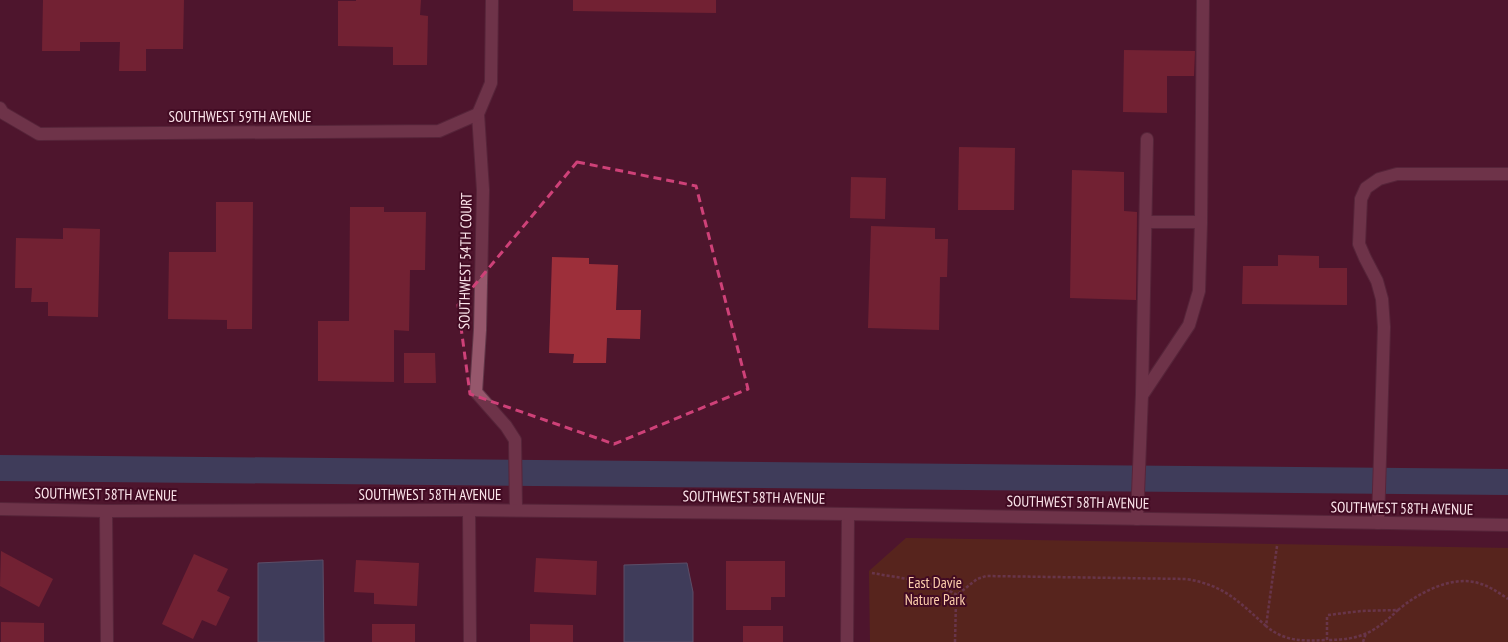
<svg xmlns="http://www.w3.org/2000/svg" width="1508" height="642" font-family="'PT Sans Narrow',sans-serif">
<style>
.green{fill:#63370b}
.water{fill:#2e6b91;stroke:#6c90ac}
.lines{fill:none;stroke-linecap:round;stroke-linejoin:round}
.canal{stroke:#2e6b91;stroke-width:26}
.building{fill:#9d2f3a}
.lane-casing{stroke:#623749;stroke-width:14}
.street-casing{stroke:#623749;stroke-width:14}
.secondary-casing{stroke:#623749;stroke-width:14}
.path{stroke:#885b6d;stroke-width:2.5;stroke-dasharray:3 2;stroke-linecap:butt}
.lane{stroke:#96576c;stroke-width:12}
.street{stroke:#96576c;stroke-width:12}
.secondary{stroke:#96576c;stroke-width:12}
.marked{fill:none;stroke:#ce4178;stroke-width:3;stroke-dasharray:8 5;stroke-linejoin:round}
.labels{text-anchor:middle;dominant-baseline:central;stroke-width:4;stroke-linejoin:round;paint-order:stroke}
.street-label{font-size:15px;fill:#fde6ec;stroke:#420b23}
.park-label{font-size:15px;fill:#fdcfac;stroke:#420b23}
</style>
<rect width="100%" height="100%" fill="#4e162d"/>
<polygon class="green" points="906,538 1508,548 1508,642 870,642 869,571"/>
<g class="water">
<polygon points="323,560 324,642 258,642 258,563"/>
<polygon points="687,563 693,592 693,642 624,642 624,565"/>
</g>
<g class="lines">
<polyline class="canal" points="0,468 1508,482"/>
</g>
<g class="building">
<polygon points="43,0 184,0 183,49 146,49 146,71 119,71 120,42 80,42 80,51 42,51"/>
<polygon points="356,0 421,0 420,15 428,16 427,65 393,65 393,47 338,46 338,1 356,1"/>
<polygon points="573,0 716,0 716,13 573,11"/>
<polygon points="1124,50 1195,51 1194,76 1167,76 1167,113 1123,112"/>
<polygon points="959,147 1015,148 1014,210 958,210"/>
<polygon points="1072,170 1124,172 1124,211 1137,212 1136,300 1070,298"/>
<polygon points="851,177 886,178 885,219 850,218"/>
<polygon points="216,202 253,202 252,329 227,329 227,320 168,319 169,252 216,252"/>
<polygon points="350,207 384,207 384,212 426,212 425,270 410,270 409,331 394,330 394,382 318,381 318,321 349,321"/>
<polygon points="871,226 935,228 935,239 948,239 947,277 940,277 939,330 868,328"/>
<polygon points="63,228 100,229 98,317 48,316 48,302 31,302 32,288 15,288 16,238 63,239"/>
<polygon points="1278,255 1319,256 1319,268 1347,268 1347,305 1242,304 1243,266 1278,266"/>
<polygon points="552,257 589,258 589,264 618,265 616,310 641,310 640,339 607,338 606,363 573,363 574,354 549,353"/>
<polygon points="404,353 435,353 436,383 404,383"/>
<polygon points="1,551 53,579 39,607 0,586"/>
<polygon points="194,554 228,569 217,591 230,597 216,626 202,620 193,639 162,624"/>
<polygon points="536,558 597,561 596,595 534,592"/>
<polygon points="356,560 419,563 417,606 374,604 374,593 354,592"/>
<polygon points="726,561 785,561 785,597 771,597 771,610 726,610"/>
<polygon points="1,622 44,623 44,642 1,642"/>
<rect x="372" y="624" width="43" height="18"/>
<polygon points="530,624 573,625 573,642 530,642"/>
<rect x="743" y="626" width="40" height="16"/>
</g>
<g class="lines">
<defs>
<g id="lane">
<polyline points="1201,222 1203,0"/>
<polyline points="1143,394 1189,325 1199,291 1201,222 1146,222"/>
<polyline points="1137,519 1142,394 1147,139"/>
<polyline points="1378,523 1384,327 1382,299 1377,281 1365,258 1359,244 1361,199 1366,188 1379,179 1397,174 1508,174"/>
</g>
<g id="street">
<polyline points="492,0 491,83 478,114 483,190 480,330 476,392 506,426 515,440 516,510"/>
<polyline points="0,108 3,113 39,134 439,131 478,114"/>
<polyline points="469,510 470,642"/>
<polyline points="106,511 107,642"/>
<polyline points="847,642 848,514"/>
</g>
<polyline id="secondary" points="0,509 106,511 469,510 848,514 1508,525"/>
</defs>
<use href="#lane" class="lane-casing"/>
<use href="#street" class="street-casing"/>
<use href="#secondary" class="secondary-casing"/>
<g class="path">
<path d="M1277,546L1266,626C1285,642 1303,641 1327,640"/>
<path d="M872,573C899,578 934,581 957,595L977,579L986,576L1186,579C1224,585 1238,601 1266,626"/>
<path d="M1398,610C1418,593 1452,575 1478,583C1489,586 1498,592 1508,599"/>
<path d="M1327,617V640C1361,640 1375,632 1398,610L1361,611L1328,615"/>
<polyline points="955,642 956,601 957,595"/>
<polyline points="1363,642 1366,633"/>
</g>
<use href="#lane" class="lane"/>
<use href="#street" class="street"/>
<use href="#secondary" class="secondary"/>
</g>
<path d="M0 0H1508V642H0ZM577,162L696,186L748,389L614,444L470,394L458,305Z" fill="#4e162d" fill-opacity=".55" fill-rule="evenodd"/>
<path class="marked" d="M577,162L696,186L748,389L614,444L470,394L458,305Z"/>
<g class="labels">
<g class="street-label">
<text x="240" y="116">SOUTHWEST 59TH AVENUE</text>
<text transform="translate(465 261) rotate(-89)">SOUTHWEST 54TH COURT</text>
<text transform="translate(106 494) rotate(1)">SOUTHWEST 58TH AVENUE</text>
<text x="430" y="494">SOUTHWEST 58TH AVENUE</text>
<text transform="translate(754 497) rotate(1)">SOUTHWEST 58TH AVENUE</text>
<text transform="translate(1078 502) rotate(1)">SOUTHWEST 58TH AVENUE</text>
<text transform="translate(1402 508) rotate(1)">SOUTHWEST 58TH AVENUE</text>
</g>
<g class="park-label">
<text x="935" y="582">East Davie<tspan x="935" dy="17">Nature Park</tspan></text>
</g>
</g>
</svg>
